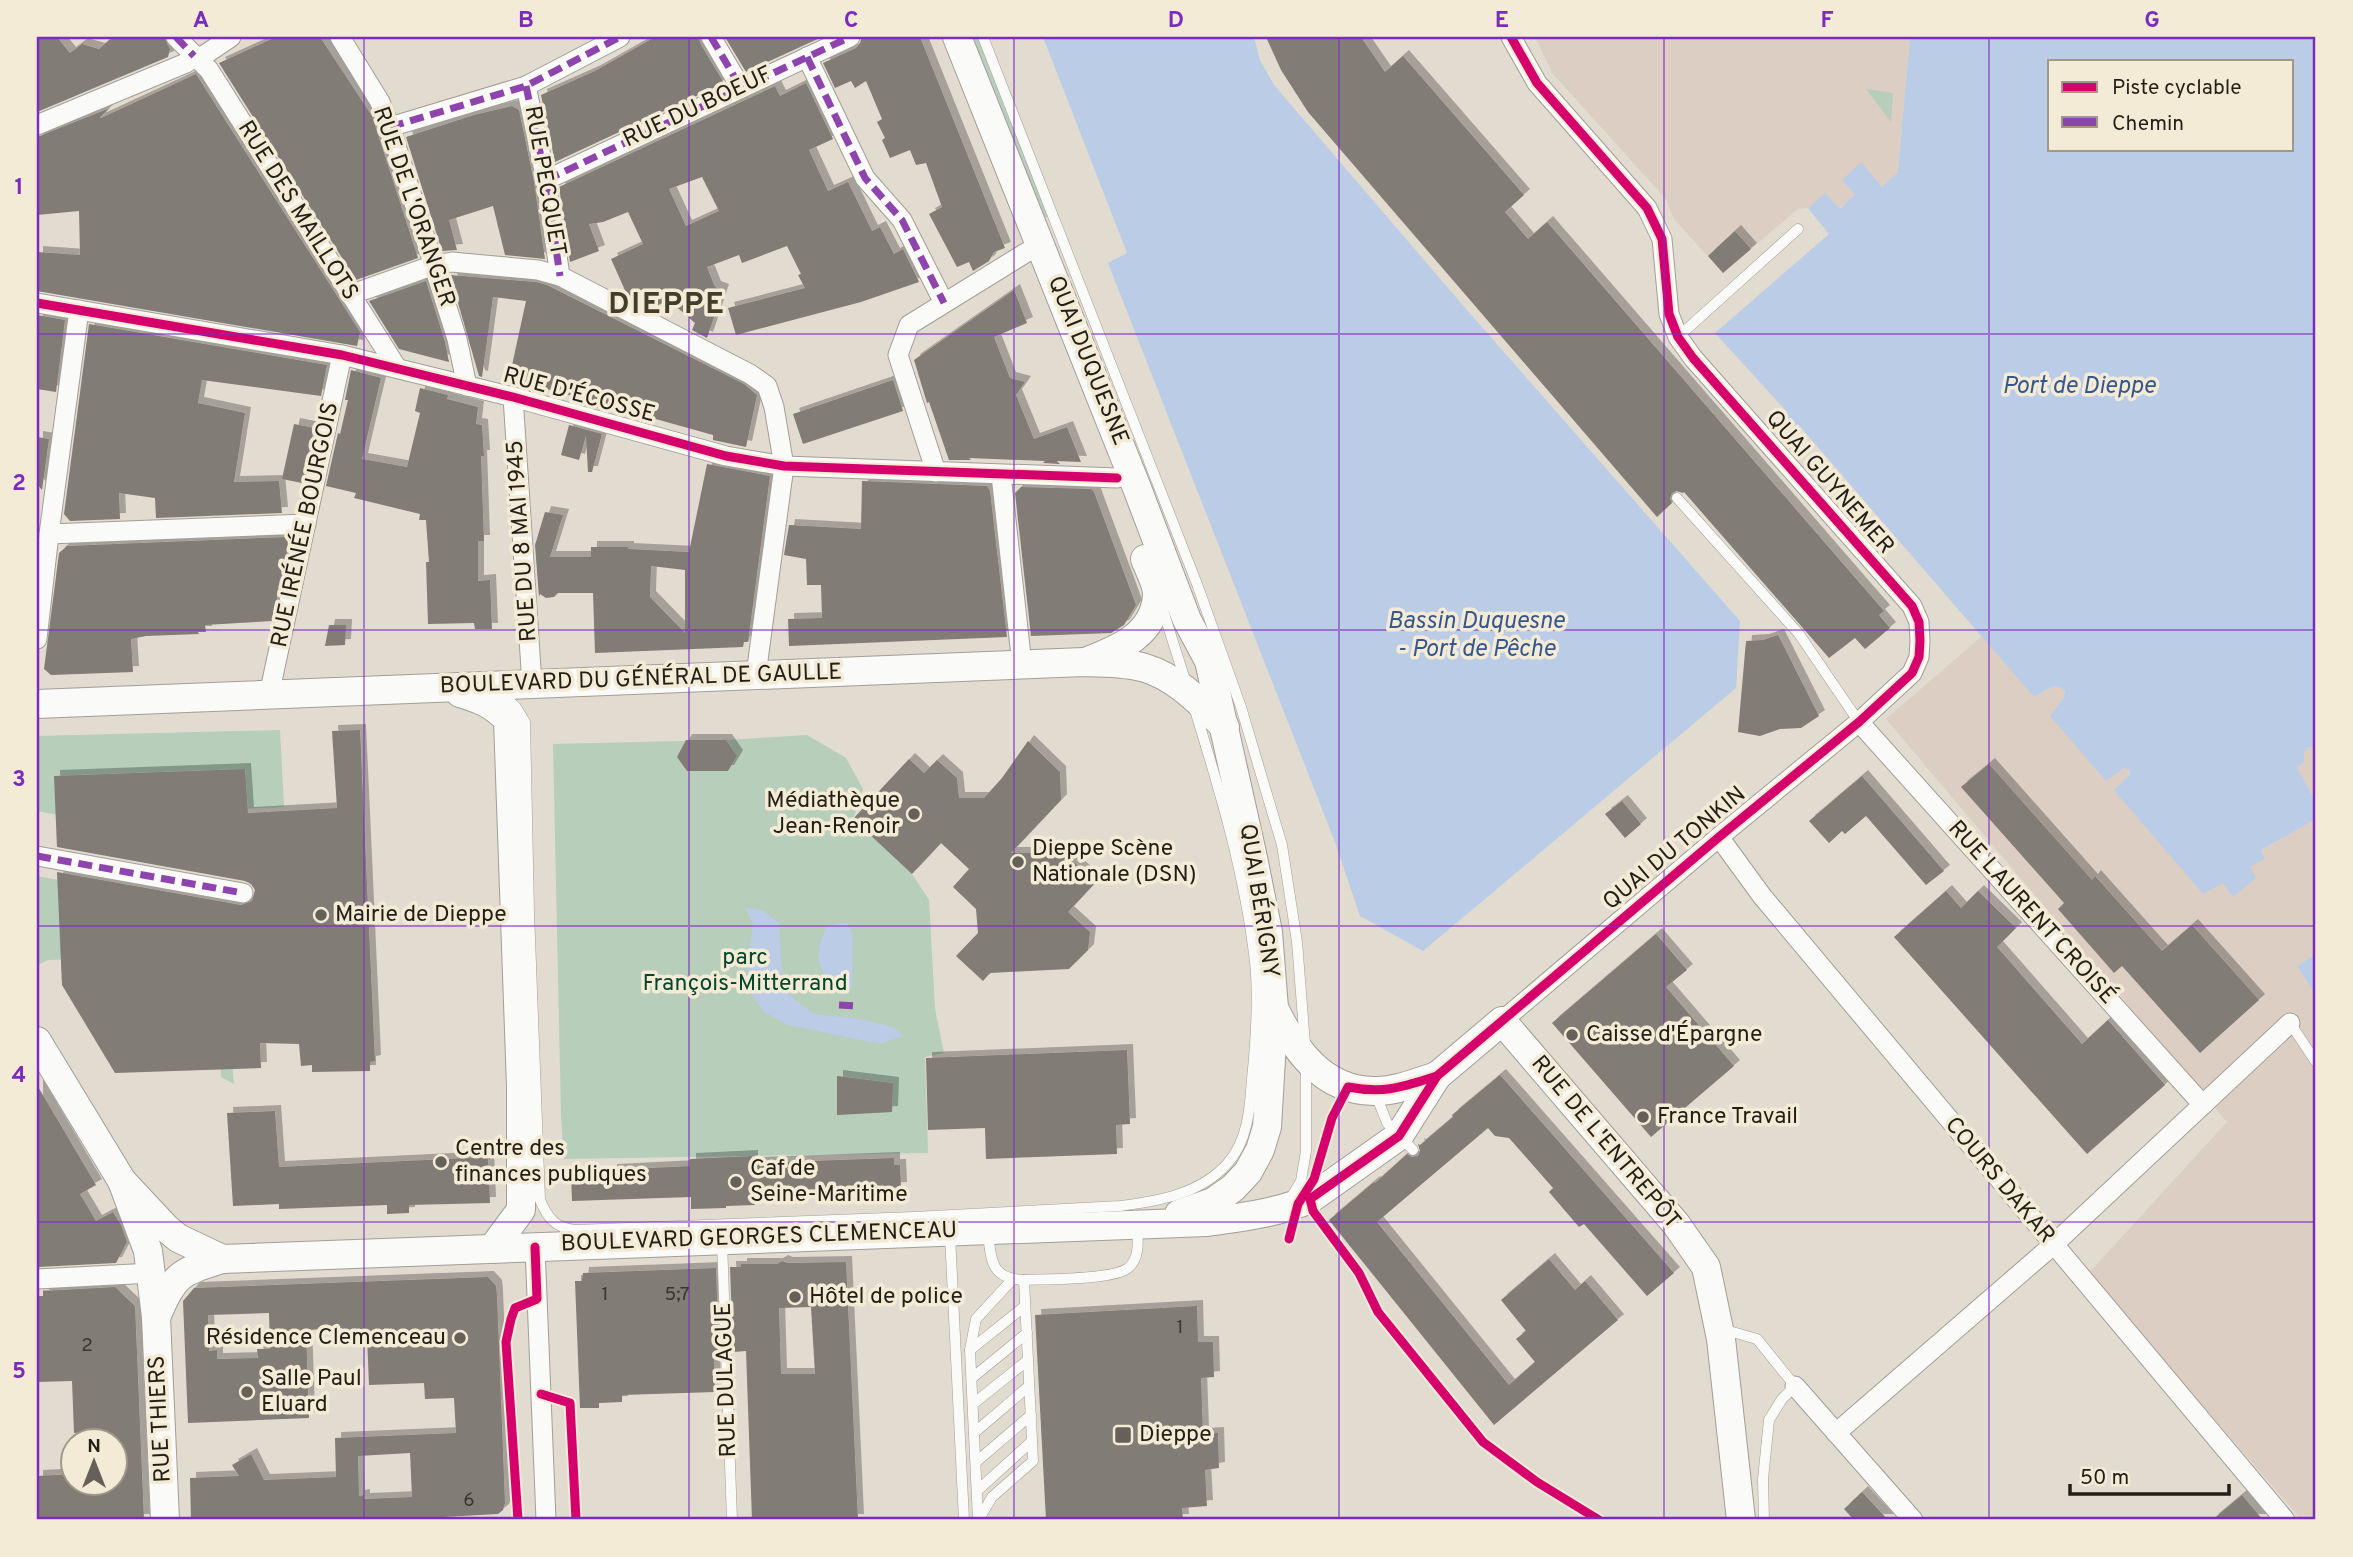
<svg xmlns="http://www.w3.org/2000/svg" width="2353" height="1557" font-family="Overpass,sans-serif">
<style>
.industrial{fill:#dccec2}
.green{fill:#b6ceba}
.water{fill:#bacce6;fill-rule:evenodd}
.building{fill:#817c74;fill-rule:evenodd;filter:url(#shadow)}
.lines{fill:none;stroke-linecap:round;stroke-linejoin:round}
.lane-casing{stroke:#a39e96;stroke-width:11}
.street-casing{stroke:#a39e96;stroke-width:21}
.secondary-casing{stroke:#a39e96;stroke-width:30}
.lane{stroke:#fafaf8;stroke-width:10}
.street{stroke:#fafaf8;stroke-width:19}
.secondary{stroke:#fafaf8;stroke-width:28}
.quiet{stroke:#8e44ad;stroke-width:7;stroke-dasharray:14 7;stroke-linecap:butt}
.cycleway-casing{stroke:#f4ebd7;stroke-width:13}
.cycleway{stroke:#d6006c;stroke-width:9}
.grid{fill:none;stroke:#7b2cbf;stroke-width:2;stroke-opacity:0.55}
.poi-dot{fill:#656158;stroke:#f4ebd7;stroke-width:2.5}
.labels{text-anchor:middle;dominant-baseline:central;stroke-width:7;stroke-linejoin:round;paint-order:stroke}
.number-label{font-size:19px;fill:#3a362e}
.street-label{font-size:23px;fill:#221f17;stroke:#f4ebd7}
.poi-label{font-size:23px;fill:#221f17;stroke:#f4ebd7;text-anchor:start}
.park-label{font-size:23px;fill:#02462c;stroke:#f4ebd7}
.water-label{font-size:24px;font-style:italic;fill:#36578d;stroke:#f4ebd7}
.district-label{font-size:30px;font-weight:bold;letter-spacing:2px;fill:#443d2c;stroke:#f4ebd7}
.neatline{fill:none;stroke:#7b2cbf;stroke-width:2.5}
.grid-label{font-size:23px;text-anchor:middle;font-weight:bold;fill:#7b2cbf}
</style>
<defs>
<filter id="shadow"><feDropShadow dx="6" dy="-6" stdDeviation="0" flood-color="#0004"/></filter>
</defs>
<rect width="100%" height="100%" fill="#e1dbd0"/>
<g class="industrial">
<polygon points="1535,37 1910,37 1898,172 1882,187 1860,163 1855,194 1840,209 1825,194 1808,208 1798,209 1723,273 1674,219 1666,199 1553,74"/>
<polygon points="1982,636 2034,697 2053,687 2058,686 2063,688 2065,691 2063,699 2051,715 2124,768 2128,769 2130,774 2114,790 2224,883 2232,896 2249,867 2257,862 2260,851 2316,819 2316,954 2297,966 2316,996 2316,1520 2302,1520 2088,1274 2227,1122 1886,719"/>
<polygon points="2316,746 2316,803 2297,767 2304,762 2304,753 2309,747"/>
</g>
<g class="green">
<polygon points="972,37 977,37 1048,217 1043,218"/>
<polygon points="1866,89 1893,93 1891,122"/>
<polygon points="280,730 284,807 213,810 143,831 37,811 37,736"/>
<polygon points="807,735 846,758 863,789 853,819 912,874 929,900 935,1009 944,1053 925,1057 928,1153 564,1159 561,1116 553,744 726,740"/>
<polygon points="37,876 217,909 234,1084 221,1077 217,971 195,955 48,960 37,965"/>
</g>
<g class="water">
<polygon points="1043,37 1254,37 1260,60 1274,85 1466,309 1740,621 1736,688 1423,951 1360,916 1335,842 1108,263 1127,253"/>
<path d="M1910,37H2316V747H2309L2304,753V762L2297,767L2316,803V819L2261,850L2265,859L2250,867L2256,878L2233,897L2223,883L2203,894L2114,790L2130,774V771L2124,768L2106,781L2050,716L2063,699L2065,691C2056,680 2044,692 2034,697L1798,424L1793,426L1785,416L1788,413L1715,333L1829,234L1808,208L1825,193L1840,209L1855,194L1842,180L1861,162L1882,187L1898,172ZM2050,61H2292V149H2050Z"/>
<polygon points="745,907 764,911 779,923 782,978 794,999 814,1014 860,1019 893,1027 904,1036 880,1044 788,1025 764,1012 754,998 748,980 749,952 753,924"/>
<path d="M847,922L853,936L852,987L844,993C816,973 812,957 827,926Z"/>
<polygon points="2316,954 2316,996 2297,966"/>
</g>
<g class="building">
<polygon points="37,37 57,37 70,53 82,44 99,49 113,37 164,37 170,49 168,57 37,112"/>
<polygon points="276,37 320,37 372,116 418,258 356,280 219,63"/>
<polygon points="655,37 699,37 700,43 724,83 555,162 541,95 595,71"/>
<polygon points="725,37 822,37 746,72"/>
<polygon points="862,37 920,37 1005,248 994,252 989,261 973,271 969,262 957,267 929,214 942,207 926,163 916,165 910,150 890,158 882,140 885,138 877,122 882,119 866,81 855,88 851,81 835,88 823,63 856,48 860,43"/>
<polygon points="1266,37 1361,37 1385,72 1403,56 1524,195 1505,212 1528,239 1547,222 1884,611 1879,615 1890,628 1865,649 1855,638 1829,658 1684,492 1683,493 1676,491 1672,493 1670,499 1672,503 1657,517 1308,112 1281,70"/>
<polygon points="196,74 360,332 357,346 37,291 37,252 80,255 79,211 37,215 37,137 110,108 100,117 101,118"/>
<path d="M806,83L833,139L809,150L828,191L848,182L872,231L880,227L894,254L903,249L919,282L861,302L736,335L728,308L805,288L798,275L801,274L787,246L742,263L739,255L707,267L715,287L723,290L707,338L692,330L695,323L679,309L665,302L656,306L650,296L638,293L628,297L611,259L643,244L628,212L603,222L589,224L599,251L570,262L559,187L775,86L780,96ZM702,177L719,211L686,226L669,189Z"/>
<polygon points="512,106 519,110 534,182 545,259 505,255 493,206 449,220 457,250 442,251 406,137 474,115"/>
<polygon points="1735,231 1751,249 1723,273 1708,256"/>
<polygon points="450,275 536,282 547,285 744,384 757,395 746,447 713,440 713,435 609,406 608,411 575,402 576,397 509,379 526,301 493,297 482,377 479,376"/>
<polygon points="426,281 445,342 449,362 399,349 369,301"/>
<polygon points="1014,290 1027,323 994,337 1010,378 1025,382 1016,395 1034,439 1067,427 1081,462 1057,461 1060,464 1043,463 1045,461 969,458 971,460 949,460 929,402 927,403 914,360"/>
<polygon points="37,315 65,320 56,392 37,389"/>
<polygon points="89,324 327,365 321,396 202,380 198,403 245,413 234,482 279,481 282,513 156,518 155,498 119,493 120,519 70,521 64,514"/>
<polygon points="351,370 381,378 362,459 407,467 420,413 415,411 420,388 448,395 447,399 478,407 476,424 482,425 484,456 481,456 484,541 478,541 478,581 490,580 492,629 475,629 474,623 428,624 426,562 429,562 426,520 419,520 420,514 354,498 356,493 326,486 338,433 340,434 348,400 345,400"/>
<polygon points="893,380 903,411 803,444 793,414"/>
<polygon points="294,424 314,428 302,483 282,479"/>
<polygon points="569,425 602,434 592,472 588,472 586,436 579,460 561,455"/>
<polygon points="37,437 49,439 42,490 37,484"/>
<path d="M707,464L770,476L748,642H744L743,647L595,653L593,593H558L554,597L546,598L540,594L539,597L535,545L545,512L563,515L550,557H591V547H628V549L689,552ZM651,566L685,570V633L650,597Z"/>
<polygon points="862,481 987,486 990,491 1007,637 789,646 788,619 822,618 821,585 807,585 806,559 784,555 789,525 861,529"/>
<polygon points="1021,487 1091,489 1094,492 1136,605 1124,625 1111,633 1031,636 1015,493"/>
<polygon points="286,537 289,542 272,621 205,625 206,632 198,632 199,634 146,636 131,639 133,672 51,675 44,669 59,553 67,546"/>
<polygon points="329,625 346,625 345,645 325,646"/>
<polygon points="1778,635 1819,716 1801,728 1780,729 1760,736 1738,732 1746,641 1763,640"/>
<polygon points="360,730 375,1061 370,1062 370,1071 312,1072 312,1065 301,1066 299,1044 260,1043 261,1068 115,1073 62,985 57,872 241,905 252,901 255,890 251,884 245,881 57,847 54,776 245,769 248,813 337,808 332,731"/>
<polygon points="686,740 726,740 737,756 728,771 687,771 677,757"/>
<polygon points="1028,741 1060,772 1061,800 1011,853 1064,853 1096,882 1068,912 1090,932 1088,950 1069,969 990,973 983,981 956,956 978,933 976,909 953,887 969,869 941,843 912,874 853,819 909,759 924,773 937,760 957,778 959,798 984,798 1002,778"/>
<polygon points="1989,764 2092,880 2095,876 2162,951 2192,925 2259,1000 2200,1053 2122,966 2114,973 2058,909 2064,903 1961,787"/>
<polygon points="1862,776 1944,871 1926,885 1866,816 1845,834 1842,831 1829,843 1809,821"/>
<polygon points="1622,801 1641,824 1625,838 1605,814"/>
<polygon points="1946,891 1961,908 1978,891 2016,928 1997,947 2082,1044 2108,1020 2165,1085 2087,1154 1894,937"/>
<polygon points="1656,934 1687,970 1666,987 1734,1066 1651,1137 1552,1023"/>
<polygon points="1127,1050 1130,1124 1116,1125 1117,1154 986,1159 985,1128 928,1130 926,1058"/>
<polygon points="1500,1075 1674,1273 1647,1296 1584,1224 1579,1227 1549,1192 1553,1188 1509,1138 1495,1136 1488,1128 1377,1222 1509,1385 1535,1362 1516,1339 1526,1331 1501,1300 1549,1259 1575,1290 1585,1281 1618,1320 1494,1425 1329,1220 1374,1182 1375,1183 1407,1154 1412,1157 1418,1156 1420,1151 1418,1144 1420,1145 1453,1117 1452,1115"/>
<polygon points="837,1076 893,1083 892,1112 837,1115"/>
<polygon points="37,1085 96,1185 80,1194 96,1221 113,1212 121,1225 127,1242 116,1263 38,1267"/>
<polygon points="275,1111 279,1167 488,1157 490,1203 409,1205 409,1213 387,1214 387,1205 279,1209 279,1204 233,1206 227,1113"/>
<polygon points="752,1156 752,1163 894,1158 894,1165 900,1165 901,1188 754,1194 755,1205 726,1206 726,1208 691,1209 691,1197 572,1201 571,1176 611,1174 611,1170 690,1166 690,1159"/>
<path d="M782,1261L787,1263L846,1262L858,1520H752L746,1351L733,1352L730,1267H741V1264H777ZM811,1307L815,1374H781L779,1308Z"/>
<polygon points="716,1268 719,1353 714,1353 715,1392 622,1395 622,1402 599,1403 599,1408 580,1408 575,1281 582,1281 583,1273"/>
<path d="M488,1277L496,1286L497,1296L505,1503L503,1510L498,1514L389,1520H191L190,1478L239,1476L232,1465L251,1454L264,1480L336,1477L335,1438L456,1433L454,1398L425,1399L424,1383L369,1385L367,1337L343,1338L342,1328L306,1330L309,1418L188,1423L183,1301L194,1288ZM269,1313L270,1349H257L258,1358L217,1359V1350L209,1351L208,1315ZM410,1453L412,1497L364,1499V1495L359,1496L358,1456Z"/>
<polygon points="115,1287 135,1306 144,1520 37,1520 37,1476 74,1474 74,1483 116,1483 116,1441 88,1441 87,1432 74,1433 72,1381 37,1382 37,1296 43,1296 43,1291"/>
<polygon points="1197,1306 1198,1342 1213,1342 1214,1377 1201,1378 1203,1434 1218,1433 1219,1468 1205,1470 1207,1506 1182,1508 1183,1520 1046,1520 1035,1315"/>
<polygon points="1862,1492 1888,1520 1854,1520 1844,1509"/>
<polygon points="2242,1495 2263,1520 2212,1520"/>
</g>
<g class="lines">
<defs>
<g id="lane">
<polyline points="983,37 1197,584 1241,707 1282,845 1297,942 1305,1044"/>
<polyline points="1678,337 1798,229"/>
<polyline points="1677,498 1799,634 1859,722"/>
<polyline points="1162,607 1186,683"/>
<path d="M498,691L516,707L525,722L529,912L540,1200C548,1219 556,1228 576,1230L914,1217L1120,1206C1159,1201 1200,1194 1227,1164C1248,1141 1250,1108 1252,1079C1256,1040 1259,1000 1255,962C1245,874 1220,791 1194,707"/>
<polyline points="2290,1023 2316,1062"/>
<polyline points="1376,1095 1387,1123 1413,1150"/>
<polyline points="1289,1201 1301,1181 1306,1151 1306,1066"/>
<polyline points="1311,1202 1313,1211 1359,1273"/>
<path d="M988,1233C991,1260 991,1279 1024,1280C1045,1279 1114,1280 1128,1268C1140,1259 1138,1240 1137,1227"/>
<polyline points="950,1235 964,1520"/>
<polyline points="722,1241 732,1520"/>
<polyline points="1722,1329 1757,1339 1795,1386 1782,1399 1769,1420 1763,1479 1764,1520"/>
<polyline points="970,1350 1025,1306"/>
<polyline points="972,1378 1027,1333"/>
<polyline points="973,1404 1028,1360"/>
<polyline points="974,1433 1029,1386"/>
<polyline points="976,1462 1031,1415"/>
<polyline points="977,1491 1032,1441"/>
<polyline points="979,1519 992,1497 1033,1461 1024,1280"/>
<polyline points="978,1520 970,1350 976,1319 1012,1280"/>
</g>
<g id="street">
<polyline points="176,37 209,70 397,368"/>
<polyline points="340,37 380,102 390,127 457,339 467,386"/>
<polyline points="711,37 741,88"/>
<polyline points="807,57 865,178 902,220 944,303"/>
<polyline points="526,86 546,180 560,276"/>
<polyline points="37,125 186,63 194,56 203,56 231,37"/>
<polyline points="390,127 526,86 620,37"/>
<polyline points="546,180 850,37"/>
<polyline points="350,295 434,265 452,262 538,270 560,276 750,374 767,386 774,407 784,466 756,675"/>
<polyline points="37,303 342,355 513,397 726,456 784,466 1117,478"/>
<polyline points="513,397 532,684"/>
<polyline points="936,472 898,355 909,325 1027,252"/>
<polyline points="1001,475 1022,665"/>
<polyline points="49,534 306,524"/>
<polyline points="37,639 49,534 79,310"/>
<polyline points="269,695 342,355"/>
<polyline points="1859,722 2203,1105"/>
<polyline points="1719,837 1762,896 2285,1520"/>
<polyline points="37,856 243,893"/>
<polyline points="1502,1021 1719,837 1859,722 1912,673 1919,657 1920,641 1919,622 1912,606 1693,358 1678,337 1669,314 1662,239 1647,208 1537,83 1511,37"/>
<polyline points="535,1247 546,1520"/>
<polyline points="37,1279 152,1273"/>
<polyline points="1795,1386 1913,1520"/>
<polyline points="1836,1433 2053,1245 2290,1023"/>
</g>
<g id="secondary">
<polyline points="957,37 1137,488 1187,620 1209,661 1252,853 1268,932 1274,1008 1267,1127 1260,1150 1248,1172 1233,1188 1213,1202 1179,1214"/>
<path d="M1090,660C1121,648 1154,634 1157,596C1158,585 1149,570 1145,559"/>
<path d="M460,693C481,700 492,703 508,720L521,1087V1210L492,1249"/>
<path d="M37,704L1084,662C1104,663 1126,662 1145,668C1178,678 1201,704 1225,727"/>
<path d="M1274,1008C1294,1049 1322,1090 1373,1091C1395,1092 1417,1082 1437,1076"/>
<polyline points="37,1041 122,1181 148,1251 156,1317 165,1520"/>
<path d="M122,1181L166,1228L178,1238L222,1259L1207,1222C1242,1217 1278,1213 1310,1199L1399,1136L1437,1076L1502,1021L1676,1224L1706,1267L1721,1339L1741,1520"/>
<path d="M156,1317C175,1274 178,1273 222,1259"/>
</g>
</defs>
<use href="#lane" class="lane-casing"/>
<use href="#street" class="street-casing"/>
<use href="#secondary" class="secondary-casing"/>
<use href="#lane" class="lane"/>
<use href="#street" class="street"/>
<use href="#secondary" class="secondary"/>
<g class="quiet">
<polyline points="176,37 194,56"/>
<polyline points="711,37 741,88"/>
<polyline points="807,57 865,178 902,220 944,303"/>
<polyline points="526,86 546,180 560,276"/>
<polyline points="390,127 526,86 620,37"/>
<polyline points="546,180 850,37"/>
<polyline points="37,856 243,893"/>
<polyline points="839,1005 858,1006"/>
</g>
<defs>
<g id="cycleway">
<polyline points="1511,37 1537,83 1647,208 1662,239 1669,314 1678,337 1693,358 1912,606 1919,622 1920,641 1919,657 1912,673 1859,722 1719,837 1437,1076 1399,1136 1310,1199 1313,1211 1359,1273 1378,1312 1483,1442 1537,1482 1599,1520"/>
<polyline points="37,303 342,355 513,397 726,456 784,466 1117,478"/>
<path d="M1289,1239L1298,1204L1314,1179L1332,1118L1348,1087C1385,1094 1402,1087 1437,1076"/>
<polyline points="541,1394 570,1403 576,1520"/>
<polyline points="518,1520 506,1342 511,1319 515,1308 537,1299 535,1247"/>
</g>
</defs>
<use href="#cycleway" class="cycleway-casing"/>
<use href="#cycleway" class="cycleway"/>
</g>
<path class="grid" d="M364,37V1520M689,37V1520M1014,37V1520M1339,37V1520M1664,37V1520M1989,37V1520M37,334H2316M37,630H2316M37,926H2316M37,1222H2316"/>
<g class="poi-dot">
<circle cx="914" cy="814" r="7"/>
<circle cx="1018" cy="862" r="7"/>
<circle cx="321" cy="915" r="7"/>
<circle cx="1572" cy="1035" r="7"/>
<circle cx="1643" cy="1117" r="7"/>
<circle cx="441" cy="1162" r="7"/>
<circle cx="736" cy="1182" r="7"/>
<circle cx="795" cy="1297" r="7"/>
<circle cx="460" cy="1338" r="7"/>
<circle cx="247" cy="1392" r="7"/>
<rect x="1114" y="1426" width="18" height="18" rx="3.5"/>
</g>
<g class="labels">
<g class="number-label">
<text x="605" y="1295">1</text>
<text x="677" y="1295">5;7</text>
<text x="1180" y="1328">1</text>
<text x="87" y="1346">2</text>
<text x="469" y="1501">6</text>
</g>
<g class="street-label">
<text transform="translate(698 108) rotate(-25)">RUE DU BOEUF</text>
<text transform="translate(544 181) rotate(80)">RUE PECQUET</text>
<text transform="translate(413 207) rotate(71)">RUE DE L'ORANGER</text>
<text transform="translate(297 211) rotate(58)">RUE DES MAILLOTS</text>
<text transform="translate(1087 361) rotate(68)">QUAI DUQUESNE</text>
<text transform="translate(579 396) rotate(15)">RUE D'ÉCOSSE</text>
<text transform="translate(1829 483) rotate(49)">QUAI GUYNEMER</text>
<text transform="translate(306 525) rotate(-78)">RUE IRÉNÉE BOURGOIS</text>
<text transform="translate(523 541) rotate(-94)">RUE DU 8 MAI 1945</text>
<text transform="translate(641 680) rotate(-2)">BOULEVARD DU GÉNÉRAL DE GAULLE</text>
<text transform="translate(1675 849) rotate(-40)">QUAI DU TONKIN</text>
<text transform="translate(1258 901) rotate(81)">QUAI BÉRIGNY</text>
<text transform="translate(2031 913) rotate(48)">RUE LAURENT CROISÉ</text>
<text transform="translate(1605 1143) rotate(50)">RUE DE L'ENTREPÔT</text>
<text transform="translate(1999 1181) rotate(50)">COURS DAKAR</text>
<text transform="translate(759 1238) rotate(-2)">BOULEVARD GEORGES CLEMENCEAU</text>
<text transform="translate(727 1380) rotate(-92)">RUE DULAGUE</text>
<text transform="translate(161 1419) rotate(-93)">RUE THIERS</text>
</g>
<g class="poi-label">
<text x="900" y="801" text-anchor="end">Médiathèque<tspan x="900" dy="26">Jean-Renoir</tspan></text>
<text x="1032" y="849">Dieppe Scène<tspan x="1032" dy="26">Nationale (DSN)</tspan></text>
<text x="335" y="915">Mairie de Dieppe</text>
<text x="1586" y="1035">Caisse d'Épargne</text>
<text x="1657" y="1117">France Travail</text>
<text x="455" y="1149">Centre des<tspan x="455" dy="26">finances publiques</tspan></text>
<text x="750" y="1169">Caf de<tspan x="750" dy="26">Seine-Maritime</tspan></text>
<text x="809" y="1297">Hôtel de police</text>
<text x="446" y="1338" text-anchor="end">Résidence Clemenceau</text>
<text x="261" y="1379">Salle Paul<tspan x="261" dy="26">Eluard</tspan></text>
<text x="1139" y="1435">Dieppe</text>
</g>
<g class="park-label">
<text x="745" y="958">parc<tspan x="745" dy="26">François-Mitterrand</tspan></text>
</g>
<g class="water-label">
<text x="2079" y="387">Port de Dieppe</text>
<text x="1476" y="622">Bassin Duquesne<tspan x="1476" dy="28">- Port de Pêche</tspan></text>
</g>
<g class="district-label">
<text x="667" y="305">DIEPPE</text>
</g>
</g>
<rect width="2353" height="1557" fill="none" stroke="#f4ebd7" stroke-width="77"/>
<rect x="2048" y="60" width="245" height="91" fill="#f4ebd7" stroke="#a0998a" stroke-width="2"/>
<rect x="2062" y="82" width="35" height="10" fill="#d6006c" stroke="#a0998a" stroke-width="2"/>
<text x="2112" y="94" font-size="21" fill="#221f17">Piste cyclable</text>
<rect x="2062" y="117" width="35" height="10" fill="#8e44ad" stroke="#a0998a" stroke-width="2"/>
<text x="2112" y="130" font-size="21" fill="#221f17">Chemin</text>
<g transform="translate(94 1462)"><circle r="33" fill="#f4ebd7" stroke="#a0998a" stroke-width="2"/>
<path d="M0-5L12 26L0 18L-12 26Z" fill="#656158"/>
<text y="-10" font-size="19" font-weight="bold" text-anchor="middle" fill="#221f17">N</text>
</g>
<path d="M2070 1484v10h159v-10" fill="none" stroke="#221f17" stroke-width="3.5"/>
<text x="2080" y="1484" font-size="21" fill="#221f17" stroke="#f4ebd7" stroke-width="5" paint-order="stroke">50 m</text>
<rect x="38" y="38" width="2276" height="1480" class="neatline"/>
<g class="grid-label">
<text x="201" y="27">A</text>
<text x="526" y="27">B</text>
<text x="851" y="27">C</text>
<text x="1176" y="27">D</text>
<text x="1502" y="27">E</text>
<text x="1827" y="27">F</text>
<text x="2152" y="27">G</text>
<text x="19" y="194">1</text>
<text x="19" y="490">2</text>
<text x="19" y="786">3</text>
<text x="19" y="1082">4</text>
<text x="19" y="1378">5</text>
</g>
</svg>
